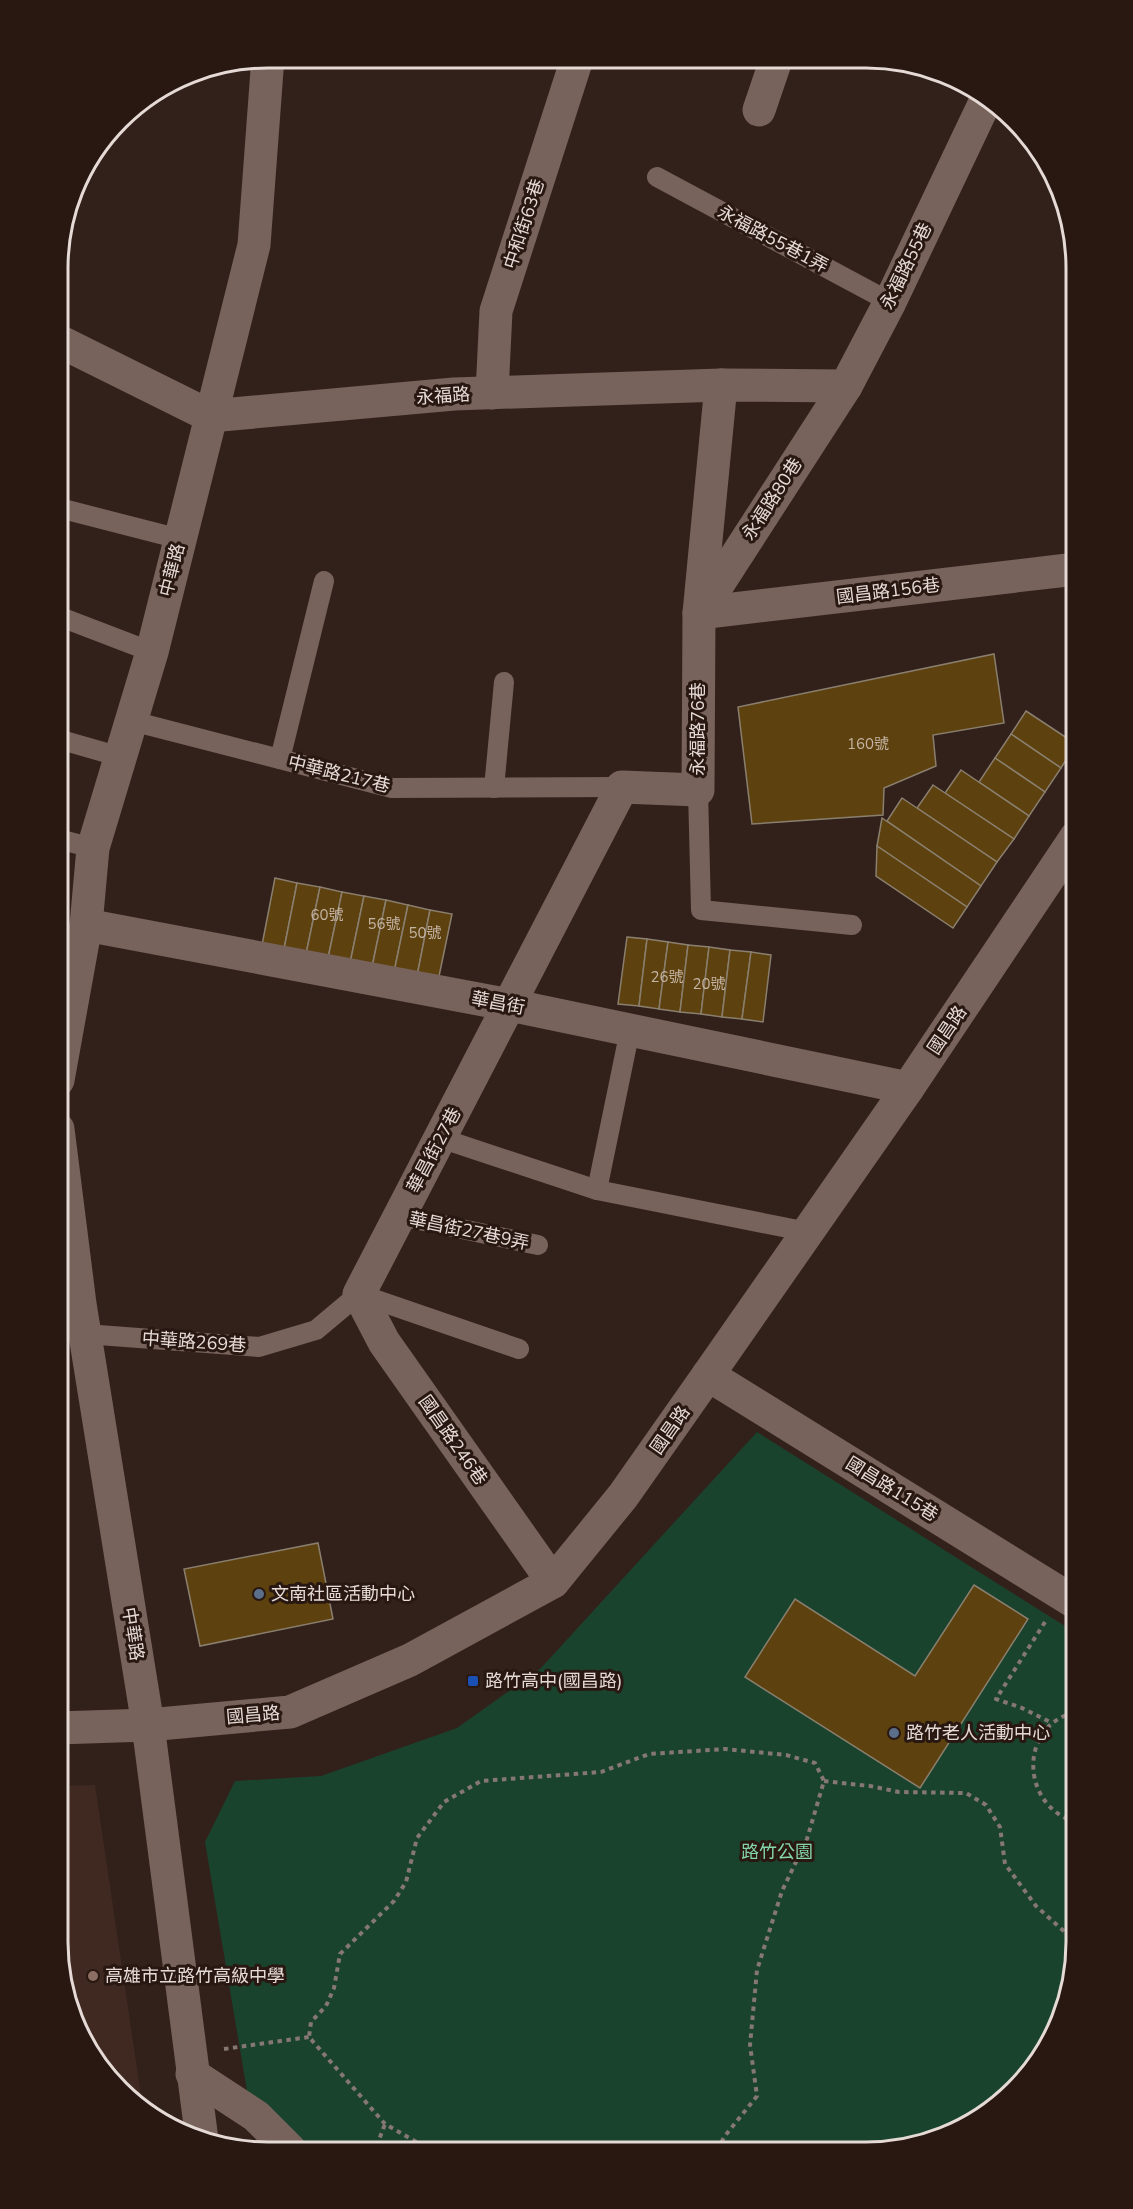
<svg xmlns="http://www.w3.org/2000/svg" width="1133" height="2209" font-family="'Nunito Sans','Noto Sans TC',sans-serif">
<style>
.built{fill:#3f2920}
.green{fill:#1a432e}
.building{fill:#5d410e;stroke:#8a7f6e;stroke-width:1.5}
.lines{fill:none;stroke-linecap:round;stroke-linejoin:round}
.path{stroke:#857772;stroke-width:4;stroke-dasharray:4.5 4.5;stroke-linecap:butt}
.service{stroke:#77635b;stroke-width:20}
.minor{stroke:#77635b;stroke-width:33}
.tertiary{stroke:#77635b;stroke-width:33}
.service-dot{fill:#5c6f8a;stroke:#281811;stroke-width:2}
.transit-dot{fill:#1a4fb4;stroke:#281811;stroke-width:2}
.education-dot{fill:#8d6e63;stroke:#281811;stroke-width:2}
.labels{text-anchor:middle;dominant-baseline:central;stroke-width:6;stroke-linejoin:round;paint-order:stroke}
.number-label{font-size:15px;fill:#c4b4a4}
.street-label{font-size:18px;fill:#e6dad6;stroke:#281811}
.poi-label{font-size:18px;fill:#e6dad6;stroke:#281811;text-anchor:start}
.park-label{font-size:18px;fill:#84d7a9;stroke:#281811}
.rim{fill:none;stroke:#e6dad6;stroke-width:3}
</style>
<rect width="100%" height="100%" fill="#32211b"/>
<polygon class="built" points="95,1785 143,2109 129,2100 68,2009 57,1942 57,1786"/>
<polygon class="green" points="757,1432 1076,1633 1076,1956 1060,2022 1032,2070 983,2116 933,2141 866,2152 302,2150 247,2091 205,1842 235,1781 321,1776 457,1728 541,1668"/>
<g class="building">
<polygon points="994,654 1004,723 933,735 936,766 884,788 883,815 752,824 738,707"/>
<polygon points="1026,711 1076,744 1061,768 1011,734"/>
<polygon points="1011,734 1061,768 1045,792 995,758"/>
<polygon points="995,758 1045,792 1029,816 979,782"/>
<polygon points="961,770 1029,816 1014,839 945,793"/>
<polygon points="933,785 1014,839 997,862 917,808"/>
<polygon points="902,798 997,862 981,886 887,821"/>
<polygon points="882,818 981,886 967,907 877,846"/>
<polygon points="877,846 967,907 953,928 876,876"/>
<polygon points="275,878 297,883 284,949 262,945"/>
<polygon points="297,883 320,887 306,954 284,949"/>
<polygon points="320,887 342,892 328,958 306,954"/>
<polygon points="342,892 364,896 350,963 328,958"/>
<polygon points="364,896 386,900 372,967 350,963"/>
<polygon points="386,900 408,905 394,972 372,967"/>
<polygon points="408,905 430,910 417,976 394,972"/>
<polygon points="430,910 452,914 438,981 417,976"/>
<polygon points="627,937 647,939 639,1006 618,1004"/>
<polygon points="647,939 668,942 659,1009 639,1006"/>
<polygon points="668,942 688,945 680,1012 659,1009"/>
<polygon points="688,945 709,947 701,1014 680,1012"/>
<polygon points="709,947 730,950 722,1017 701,1014"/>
<polygon points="730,950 751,952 742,1019 722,1017"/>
<polygon points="751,952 771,955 763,1022 742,1019"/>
<polygon points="318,1543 333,1619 200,1646 184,1569"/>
<polygon points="974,1585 1028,1619 920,1788 745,1677 795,1599 915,1676"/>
</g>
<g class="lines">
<g class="path">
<polyline points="1045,1622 996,1699 1022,1708 1052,1723"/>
<polyline points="824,1781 870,1786 899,1792 966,1793 986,1805 1000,1827 1005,1864 1036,1906 1076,1942"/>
<path d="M1076,1822C1020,1806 1018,1725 1076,1712"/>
<polyline points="224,2049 309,2037"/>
<polyline points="369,2151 377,2145 385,2124"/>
<polyline points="432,2151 385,2124 309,2037 311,2022 326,2006 334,1988 340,1954 394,1901 406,1882 417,1838 444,1802 481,1781 601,1772 649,1754 725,1749 786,1755 815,1763 824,1781 807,1839 782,1891 757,1970 750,2045 757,2096 724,2137 717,2152"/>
</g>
<g class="service">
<polyline points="657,177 890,302"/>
<polyline points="67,510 180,539"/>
<polyline points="58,616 152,652"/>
<polyline points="132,721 392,788 622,787"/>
<polyline points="58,739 121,757"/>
<polyline points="280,759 324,581"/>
<polyline points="494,788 504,682"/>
<polyline points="698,790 701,910 852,925"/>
<polyline points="58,839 93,848"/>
<polyline points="440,1138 597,1190 808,1232"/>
<polyline points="597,1190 630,1030"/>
<polyline points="400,1216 538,1245"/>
<polyline points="85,1334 259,1347 316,1330 359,1294 519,1349"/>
</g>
<g class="minor">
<polyline points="759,110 776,60"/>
<polyline points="59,341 210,416 454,394 721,385 846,386"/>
<polyline points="492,393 496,311 577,59"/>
<polyline points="702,609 846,386 890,302 986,100"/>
<polyline points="699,613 1076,569"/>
<polyline points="86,925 510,1005 908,1088"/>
<polyline points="708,1375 1076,1603"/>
<polyline points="553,1582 384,1342 359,1294 622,787 698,790 699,613 721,385"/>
<polyline points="57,1728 148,1725 290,1712 410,1660 553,1582 623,1496 708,1375 908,1088 1076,837"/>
<polyline points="192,2074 256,2116 290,2150"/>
</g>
<g class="tertiary">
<polyline points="58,1080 86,925 93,848 152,652 254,245 268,57"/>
<polyline points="58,1129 80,1304 148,1725 202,2140"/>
</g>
</g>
<g class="service-dot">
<circle cx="259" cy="1594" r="6"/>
<circle cx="894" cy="1733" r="6"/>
</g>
<rect class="transit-dot" x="467" y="1675" width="12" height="12" rx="3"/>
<circle class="education-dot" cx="93" cy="1976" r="6"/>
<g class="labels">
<g class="number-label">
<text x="868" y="744">160號</text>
<text x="327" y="915">60號</text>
<text x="384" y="924">56號</text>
<text x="425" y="933">50號</text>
<text x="667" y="977">26號</text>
<text x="709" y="984">20號</text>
</g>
<g class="street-label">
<text transform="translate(524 224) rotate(-72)">中和街63巷</text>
<text transform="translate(773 239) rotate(28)">永福路55巷1弄</text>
<text transform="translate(906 266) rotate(-64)">永福路55巷</text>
<text transform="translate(443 396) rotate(-4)">永福路</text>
<text transform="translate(772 499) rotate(-57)">永福路80巷</text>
<text transform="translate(172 570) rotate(-76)">中華路</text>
<text transform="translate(888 591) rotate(-7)">國昌路156巷</text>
<text transform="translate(698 729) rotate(-90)">永福路76巷</text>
<text transform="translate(339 774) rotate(14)">中華路217巷</text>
<text transform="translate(498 1003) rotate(11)">華昌街</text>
<text transform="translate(947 1030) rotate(-56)">國昌路</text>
<text transform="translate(434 1150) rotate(-62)">華昌街27巷</text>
<text transform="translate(469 1231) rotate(12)">華昌街27巷9弄</text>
<text transform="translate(194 1342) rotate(4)">中華路269巷</text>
<text transform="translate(670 1430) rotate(-55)">國昌路</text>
<text transform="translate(453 1440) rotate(55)">國昌路246巷</text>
<text transform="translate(892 1489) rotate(32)">國昌路115巷</text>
<text transform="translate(133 1634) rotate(81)">中華路</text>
<text transform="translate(253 1715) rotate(-5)">國昌路</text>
</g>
<g class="poi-label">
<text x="271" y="1594">文南社區活動中心</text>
<text x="485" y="1681">路竹高中(國昌路)</text>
<text x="906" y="1733">路竹老人活動中心</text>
<text x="105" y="1976">高雄市立路竹高級中學</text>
</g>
<g class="park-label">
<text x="777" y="1852">路竹公園</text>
</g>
</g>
<path d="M0 0H1133V2209H0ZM268 68H866A200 200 0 0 1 1066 268V1942A200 200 0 0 1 866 2142H268A200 200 0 0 1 68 1942V268A200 200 0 0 1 268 68Z" fill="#281811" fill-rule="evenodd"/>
<path class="rim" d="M268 68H866A200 200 0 0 1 1066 268V1942A200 200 0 0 1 866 2142H268A200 200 0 0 1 68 1942V268A200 200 0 0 1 268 68Z"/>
</svg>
